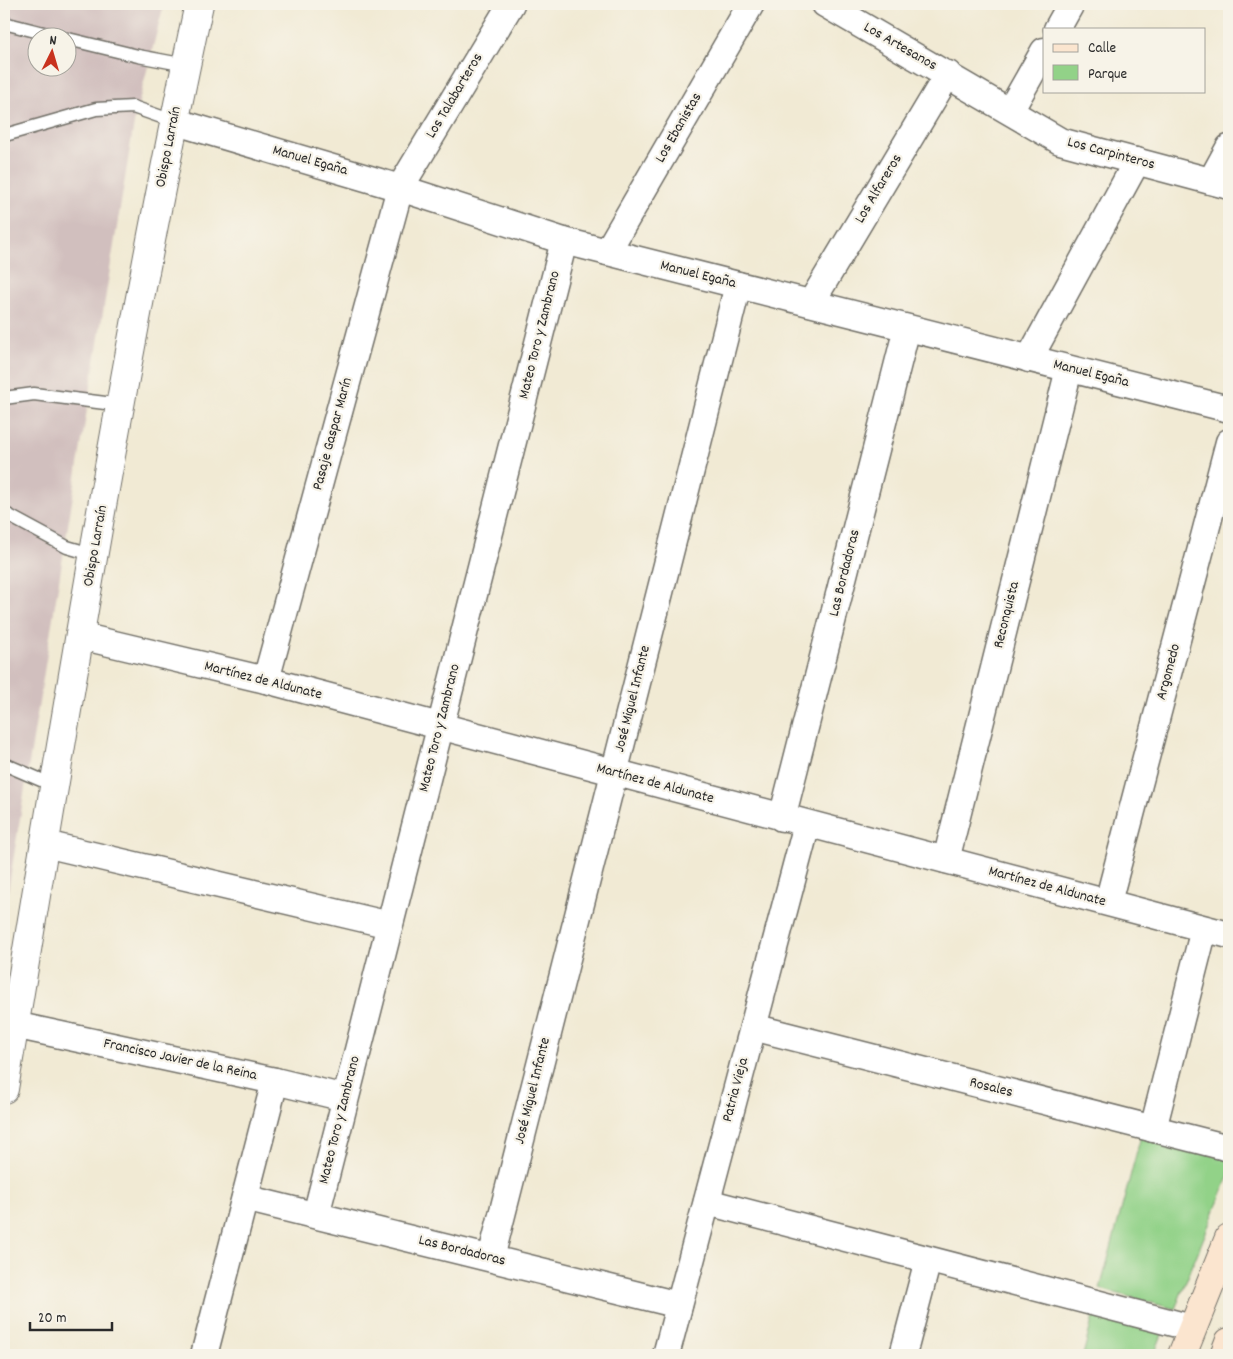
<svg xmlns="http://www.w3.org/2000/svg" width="1233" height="1359" font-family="Dekko,sans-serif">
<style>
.industrial{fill:#d1bfbe;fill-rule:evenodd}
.green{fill:#92d288;stroke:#5e7e5a}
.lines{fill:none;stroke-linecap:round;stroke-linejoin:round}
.service-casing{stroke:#706e66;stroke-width:15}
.minor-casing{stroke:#706e66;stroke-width:29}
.tertiary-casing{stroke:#706e66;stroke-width:30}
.secondary-casing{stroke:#706e66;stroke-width:30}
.service{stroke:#fff;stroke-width:12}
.minor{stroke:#fff;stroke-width:26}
.tertiary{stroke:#fff;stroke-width:28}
.secondary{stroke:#fbe5cf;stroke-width:28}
.labels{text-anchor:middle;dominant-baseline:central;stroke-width:4.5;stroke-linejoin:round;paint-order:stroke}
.street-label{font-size:15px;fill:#2b2b2b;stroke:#f7f3e8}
</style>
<rect width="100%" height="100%" fill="#f7f3e8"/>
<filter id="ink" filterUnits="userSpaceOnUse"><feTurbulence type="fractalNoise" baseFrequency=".02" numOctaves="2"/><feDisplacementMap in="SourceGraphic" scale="10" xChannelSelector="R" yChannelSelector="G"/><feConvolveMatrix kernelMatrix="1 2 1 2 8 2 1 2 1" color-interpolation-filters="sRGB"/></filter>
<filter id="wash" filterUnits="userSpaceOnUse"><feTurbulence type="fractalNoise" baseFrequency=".0096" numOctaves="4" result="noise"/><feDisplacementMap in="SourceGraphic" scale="20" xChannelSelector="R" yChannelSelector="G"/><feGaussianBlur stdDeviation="1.12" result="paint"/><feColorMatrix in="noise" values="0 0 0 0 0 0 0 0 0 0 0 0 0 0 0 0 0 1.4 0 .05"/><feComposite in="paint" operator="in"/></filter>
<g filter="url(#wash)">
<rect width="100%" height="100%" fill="#f1ead4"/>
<path class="industrial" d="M4,4H164L135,117L4,916ZM38,38H68V68H38Z"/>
<g class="green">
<polygon points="1141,1136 1229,1159 1229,1175 1175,1309 1100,1289"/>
<polygon points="1094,1313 1163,1332 1154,1355 1083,1355"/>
</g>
</g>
<g filter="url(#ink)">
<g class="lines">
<defs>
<g id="service">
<polyline points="4,23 63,38"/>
<polyline points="68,39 138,56 186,65"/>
<polyline points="5,135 96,109 133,107 173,121"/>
<polyline points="4,398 34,394 121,405"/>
<polyline points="4,513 67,547 95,555"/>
<polyline points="4,764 55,786"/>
</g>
<g id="minor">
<polyline points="825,4 1060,141 1229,186"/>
<polyline points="1057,29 1071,4"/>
<polyline points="1010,111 1044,51"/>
<polyline points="173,121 400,188 564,241 1229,409"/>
<polyline points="1211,181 1229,148"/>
<polyline points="607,252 751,4"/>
<polyline points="811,303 948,74"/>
<polyline points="1029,359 1137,161"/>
<polyline points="80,636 266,680 1229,935"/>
<polyline points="266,680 400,188 511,4"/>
<polyline points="782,818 907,328"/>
<polyline points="45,844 390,925"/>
<polyline points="946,860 1069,369"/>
<polyline points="1108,902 1229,442"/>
<polyline points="14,1025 275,1081 345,1098"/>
<polyline points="753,1027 1229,1148"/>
<polyline points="1153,1129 1204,929"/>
<polyline points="245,1198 679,1305"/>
<polyline points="707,1202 1192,1328"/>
<polyline points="316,1215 564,241"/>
<polyline points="491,1258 738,285"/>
<polyline points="204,1355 275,1081"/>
<polyline points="666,1355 807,824"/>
<polyline points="903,1355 928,1260"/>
</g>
<path id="tertiary" d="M4,1089C64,727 122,363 199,4"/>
<g id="secondary">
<polyline points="1182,1355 1229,1238"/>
<polyline points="1224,1355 1229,1342"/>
</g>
</defs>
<use href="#service" class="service-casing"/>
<use href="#minor" class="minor-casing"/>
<use href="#tertiary" class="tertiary-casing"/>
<use href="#secondary" class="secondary-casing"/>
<use href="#service" class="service"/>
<use href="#minor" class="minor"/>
<use href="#tertiary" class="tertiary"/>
<use href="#secondary" class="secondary"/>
</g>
</g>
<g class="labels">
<g class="street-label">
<text transform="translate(900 47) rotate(30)">Los Artesanos</text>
<text transform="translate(455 96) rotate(-59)">Los Talabarteros</text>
<text transform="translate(679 128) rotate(-60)">Los Ebanistas</text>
<text transform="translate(169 147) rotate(-79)">Obispo Larraín</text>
<text transform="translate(1111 154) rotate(15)">Los Carpinteros</text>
<text transform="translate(310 161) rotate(16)">Manuel Egaña</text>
<text transform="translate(879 189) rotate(-59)">Los Alfareros</text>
<text transform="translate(698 275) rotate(14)">Manuel Egaña</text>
<text transform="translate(540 335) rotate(-76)">Mateo Toro y Zambrano</text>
<text transform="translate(1091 374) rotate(14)">Manuel Egaña</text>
<text transform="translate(333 434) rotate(-75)">Pasaje Gaspar Marín</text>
<text transform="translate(96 546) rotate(-80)">Obispo Larraín</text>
<text transform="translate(845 573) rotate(-76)">Las Bordadoras</text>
<text transform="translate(1007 615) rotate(-76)">Reconquista</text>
<text transform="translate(1169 672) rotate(-75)">Argomedo</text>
<text transform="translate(263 681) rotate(14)">Martínez de Aldunate</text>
<text transform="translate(633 699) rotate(-76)">José Miguel Infante</text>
<text transform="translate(440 728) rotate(-76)">Mateo Toro y Zambrano</text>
<text transform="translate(655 784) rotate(15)">Martínez de Aldunate</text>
<text transform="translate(1047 887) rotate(15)">Martínez de Aldunate</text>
<text transform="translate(180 1060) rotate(12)">Francisco Javier de la Reina</text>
<text transform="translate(991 1088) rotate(14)">Rosales</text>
<text transform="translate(736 1090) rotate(-75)">Patria Vieja</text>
<text transform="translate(533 1091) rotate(-76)">José Miguel Infante</text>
<text transform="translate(340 1120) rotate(-76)">Mateo Toro y Zambrano</text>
<text transform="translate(462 1251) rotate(14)">Las Bordadoras</text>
</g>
</g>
<rect width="1233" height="1359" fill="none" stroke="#f7f3e8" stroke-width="20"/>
<rect x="1043" y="28" width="162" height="65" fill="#f7f3e8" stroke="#a5a39c"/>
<rect x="1053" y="44" width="25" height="8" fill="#fbe5cf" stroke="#a5a39c"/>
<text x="1088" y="52" font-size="15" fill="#2b2b2b">Calle</text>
<rect x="1053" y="65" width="25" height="15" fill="#92d288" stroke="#a5a39c"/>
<text x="1088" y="78" font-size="15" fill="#2b2b2b">Parque</text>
<g transform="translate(52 52) rotate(5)"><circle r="24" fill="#f7f3e8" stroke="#a5a39c"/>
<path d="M0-4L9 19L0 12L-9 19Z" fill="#c8321e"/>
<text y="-8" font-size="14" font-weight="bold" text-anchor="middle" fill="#2b2b2b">N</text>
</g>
<path d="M30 1322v8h82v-8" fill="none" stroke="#2b2b2b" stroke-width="2.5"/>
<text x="38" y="1322" font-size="15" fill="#2b2b2b" stroke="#f7f3e8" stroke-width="4" paint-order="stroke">20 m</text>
</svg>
